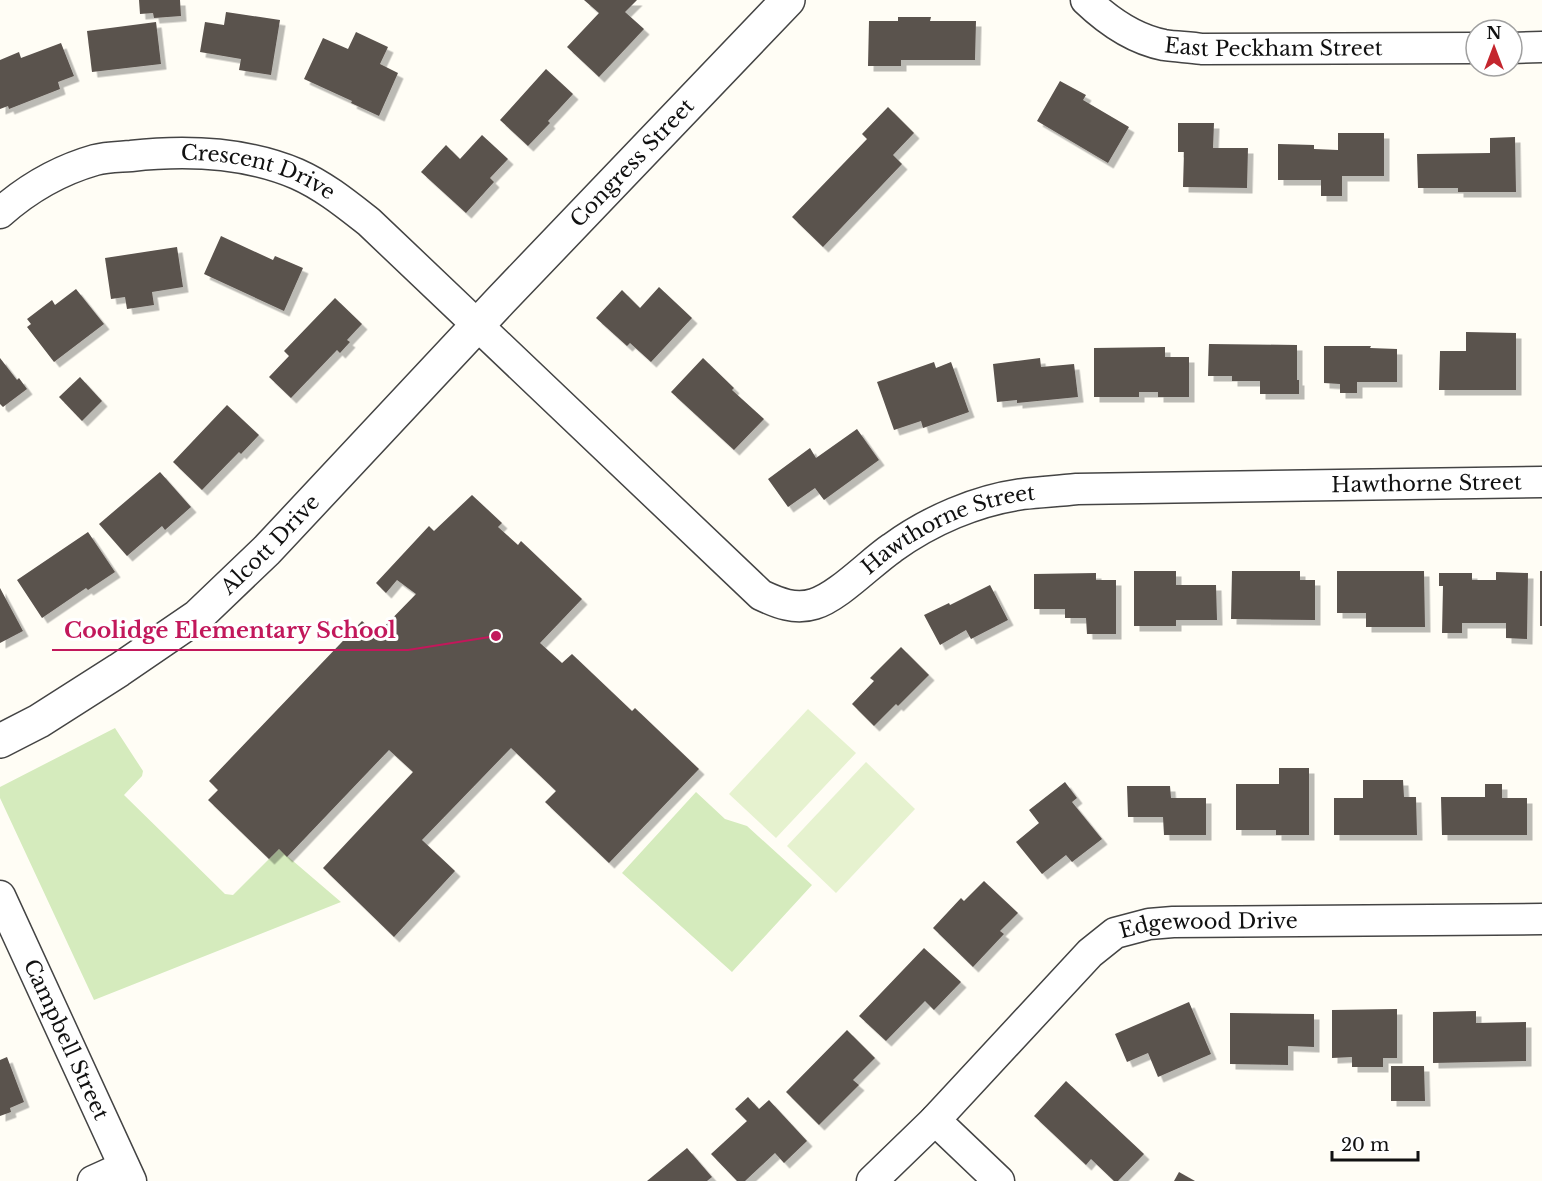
<svg xmlns="http://www.w3.org/2000/svg" width="1542" height="1181" font-family="'Libre Baskerville',serif">
<style>
.green{fill:#d5ebbd}
.pitch{fill:#e6f2cf}
.building{fill:#5a524d;filter:url(#shadow)}
.lines{fill:none;stroke-linecap:round;stroke-linejoin:round}
.minor-casing{stroke:#444;stroke-width:33}
.tertiary-casing{stroke:#444;stroke-width:36}
.minor{stroke:#fff;stroke-width:30}
.tertiary{stroke:#fff;stroke-width:33}
.labels{text-anchor:middle;dominant-baseline:central;stroke-width:6;stroke-linejoin:round;paint-order:stroke}
.street-label{font-size:21px;fill:#111;stroke:#fff}
.leader{fill:none;stroke:#c2185b;stroke-width:2}
.callout-dot{fill:#c2185b;stroke:#fff;stroke-width:2}
.callout-label{font-size:22px;text-anchor:middle;font-weight:bold;fill:#c2185b;stroke:#fff;stroke-width:6;stroke-linejoin:round;paint-order:stroke}
</style>
<defs>
<filter id="shadow"><feDropShadow dx="5.5" dy="5.5" stdDeviation="0" flood-color="#0004"/></filter>
</defs>
<rect width="100%" height="100%" fill="#fffdf5"/>
<g class="green">
<polygon points="115,728 143,771 142,776 124,795 225,894 233,895 279,849 341,902 94,1000 0,798 0,787"/>
<polygon points="696,792 725,819 747,826 812,885 732,972 622,873"/>
</g>
<g class="pitch">
<polygon points="808,709 856,753 776,838 729,794"/>
<polygon points="866,762 915,809 836,893 787,846"/>
</g>
<g class="building">
<polygon points="139,0 180,0 181,16 154,18 153,13 140,14"/>
<polygon points="584,0 637,0 625,12 644,29 599,77 567,47 599,13"/>
<polygon points="226,12 280,20 271,75 239,70 241,59 200,52 205,22 224,25"/>
<polygon points="898,17 931,17 930,21 976,21 975,60 901,60 901,66 868,66 869,21 898,21"/>
<polygon points="156,22 161,64 92,72 87,31"/>
<polygon points="356,32 388,47 380,64 398,73 379,116 351,103 352,101 304,79 323,38 348,49"/>
<polygon points="61,43 74,76 58,82 60,89 9,109 8,106 0,109 0,60 19,52 21,58"/>
<polygon points="546,69 573,94 548,121 550,123 528,146 500,120"/>
<polygon points="1060,81 1086,95 1083,100 1129,127 1108,163 1037,121"/>
<polygon points="888,107 914,133 893,155 902,164 823,247 792,217 867,139 862,134"/>
<polygon points="1178,123 1214,123 1213,148 1248,148 1247,188 1183,187 1184,152 1178,152"/>
<polygon points="1338,133 1384,133 1384,176 1342,176 1342,196 1321,196 1321,180 1278,180 1278,144 1314,145 1314,149 1338,150"/>
<polygon points="482,135 508,159 490,178 494,182 466,213 421,172 446,145 460,159"/>
<polygon points="1515,137 1516,192 1458,192 1458,188 1418,188 1417,154 1490,153 1490,138"/>
<polygon points="221,236 273,260 275,256 303,268 284,311 204,274"/>
<polygon points="177,247 183,287 152,292 154,305 127,309 125,297 111,299 105,258"/>
<polygon points="659,287 692,318 651,362 630,343 627,346 596,318 622,290 640,308"/>
<polygon points="76,289 104,324 54,362 27,327 31,324 27,319 52,300 55,305"/>
<polygon points="335,298 362,324 347,340 350,342 340,353 337,350 291,398 269,377 289,356 284,351"/>
<polygon points="1466,332 1516,333 1516,390 1439,390 1440,351 1466,351"/>
<polygon points="1209,344 1297,345 1297,380 1299,380 1299,394 1260,394 1260,381 1232,381 1232,376 1208,376"/>
<polygon points="1324,346 1371,346 1370,348 1397,349 1397,382 1357,382 1357,393 1340,393 1340,384 1324,383"/>
<polygon points="1165,347 1165,357 1189,357 1189,397 1158,397 1158,392 1139,392 1139,397 1094,397 1094,348"/>
<polygon points="0,358 17,380 19,378 27,389 3,407 0,404"/>
<polygon points="703,358 734,388 732,390 764,419 734,450 671,392"/>
<polygon points="1040,358 1041,367 1074,364 1078,397 1017,403 1017,400 997,402 993,364"/>
<polygon points="934,362 936,368 951,362 969,412 923,428 921,421 894,430 877,382"/>
<polygon points="80,377 102,401 82,421 59,397"/>
<polygon points="227,405 259,435 241,454 239,452 202,490 173,462"/>
<polygon points="857,429 879,460 824,500 815,488 788,507 768,479 810,448 816,458"/>
<polygon points="160,472 191,507 165,530 162,526 127,556 99,524"/>
<polygon points="472,495 502,523 498,527 518,545 521,541 582,599 540,643 562,663 572,654 632,711 635,708 699,769 609,863 545,802 556,791 511,748 422,840 455,871 394,937 323,868 413,772 389,750 287,857 279,849 269,859 208,800 218,790 209,781 362,621 377,634 416,594 397,580 386,593 376,583 429,526 434,531"/>
<polygon points="88,532 115,572 88,590 86,588 42,618 17,580"/>
<polygon points="1134,571 1176,571 1176,585 1216,585 1217,620 1176,620 1176,626 1134,626"/>
<polygon points="1232,571 1300,571 1300,580 1315,580 1315,620 1231,619"/>
<polygon points="1337,571 1424,571 1425,627 1366,627 1366,613 1337,613"/>
<rect x="1540" y="571" width="2" height="55"/>
<polygon points="1496,572 1528,573 1527,639 1506,638 1506,623 1462,623 1462,633 1442,633 1443,586 1439,586 1439,573 1472,573 1472,580 1496,580"/>
<polygon points="1096,573 1096,580 1116,580 1116,634 1087,634 1086,618 1065,618 1065,609 1034,609 1034,574"/>
<polygon points="990,585 1008,620 971,639 966,630 940,645 924,615 949,603 950,605"/>
<polygon points="0,588 23,631 0,643"/>
<polygon points="901,647 929,675 898,706 896,704 874,726 852,704 874,681 870,678"/>
<polygon points="1279,768 1309,768 1309,835 1276,835 1276,830 1236,830 1236,784 1279,784"/>
<polygon points="1363,780 1403,780 1404,797 1416,797 1417,835 1334,835 1334,798 1363,798"/>
<polygon points="1065,782 1077,798 1072,802 1102,839 1072,862 1066,855 1042,874 1016,842 1039,823 1029,810"/>
<polygon points="1485,784 1502,784 1502,798 1527,798 1527,835 1442,835 1441,797 1485,797"/>
<polygon points="1127,786 1170,786 1171,798 1206,798 1206,835 1164,835 1163,817 1128,817"/>
<polygon points="984,881 1018,913 1000,931 1004,934 973,967 933,928 961,898 964,901"/>
<polygon points="924,948 961,982 934,1010 925,1001 886,1041 859,1016"/>
<polygon points="1189,1002 1211,1054 1158,1077 1148,1053 1127,1062 1115,1034"/>
<polygon points="1397,1009 1397,1058 1383,1058 1383,1067 1352,1067 1352,1057 1332,1058 1332,1010"/>
<polygon points="1476,1011 1476,1023 1526,1022 1526,1061 1433,1063 1433,1012"/>
<polygon points="1230,1013 1314,1014 1314,1047 1288,1046 1288,1065 1230,1064"/>
<polygon points="847,1030 875,1058 853,1080 859,1085 819,1125 786,1092"/>
<polygon points="7,1057 24,1102 10,1108 11,1112 0,1116 0,1060"/>
<polygon points="1391,1066 1424,1066 1425,1101 1391,1101"/>
<polygon points="1066,1081 1144,1154 1118,1181 1114,1181 1091,1159 1086,1165 1034,1116"/>
<polygon points="748,1097 759,1109 769,1100 807,1141 784,1163 775,1153 745,1181 737,1181 711,1154 747,1121 735,1109"/>
<polygon points="687,1148 712,1177 707,1181 647,1181"/>
<polygon points="1179,1172 1195,1181 1174,1181"/>
</g>
<g class="lines">
<defs>
<g id="minor">
<path id="s1" d="M1086,0C1108,21 1133,39 1164,45C1177,47 1190,47 1202,49L1476,48"/>
<polyline points="1512,48 1542,47"/>
<path id="s2" d="M0,213C27,189 60,170 95,160C106,157 119,157 131,156C186,150 245,152 297,174C324,186 346,204 369,222L761,595C778,603 795,610 814,604C838,597 870,563 892,548C929,521 977,500 1023,494C1041,492 1059,491 1077,489L1542,482"/>
<path id="s3" d="M0,896L131,1181"/>
<polyline points="935,1120 999,1181"/>
<polyline points="93,1181 124,1167"/>
<path id="s4" d="M872,1181L935,1120L1090,953L1115,933L1149,924L1173,922L1542,919"/>
</g>
<g id="tertiary">
<path id="s5" d="M0,741L39,721L119,670L198,616L267,550L501,300L788,0"/>
</g>
</defs>
<use href="#minor" class="minor-casing"/>
<use href="#tertiary" class="tertiary-casing"/>
<use href="#minor" class="minor"/>
<use href="#tertiary" class="tertiary"/>
</g>
<g class="labels">
<g class="street-label">
<text stroke="none"><textPath href="#s1" startOffset="201">East Peckham Street</textPath></text>
<text stroke="none"><textPath href="#s5" startOffset="862">Congress Street</textPath></text>
<text stroke="none"><textPath href="#s2" startOffset="276">Crescent Drive</textPath></text>
<text stroke="none"><textPath href="#s2" startOffset="1641">Hawthorne Street</textPath></text>
<text stroke="none"><textPath href="#s2" startOffset="1154">Hawthorne Street</textPath></text>
<text stroke="none"><textPath href="#s5" startOffset="336">Alcott Drive</textPath></text>
<text stroke="none"><textPath href="#s4" startOffset="442">Edgewood Drive</textPath></text>
<text stroke="none"><textPath href="#s3" startOffset="158">Campbell Street</textPath></text>
</g>
</g>
<path class="leader" d="M496 636L408 650H52"/>
<circle class="callout-dot" cx="496" cy="636" r="6"/>
<g class="callout-label">
<text x="230" y="638">Coolidge Elementary School</text>
</g>
<g transform="translate(1494 48)"><circle r="28" fill="#ffffff" stroke="#a0a0a0" stroke-width="1.5"/>
<path d="M0-4.5L10 22L0 15L-10 22Z" fill="#c4262e"/>
<text y="-9" font-size="16" font-weight="bold" text-anchor="middle" fill="#111111">N</text>
</g>
<path d="M1332 1151v9h86v-9" fill="none" stroke="#111111" stroke-width="3"/>
<text x="1341" y="1151" font-size="18" fill="#111111" stroke="#ffffff" stroke-width="4.5" paint-order="stroke">20 m</text>
</svg>
